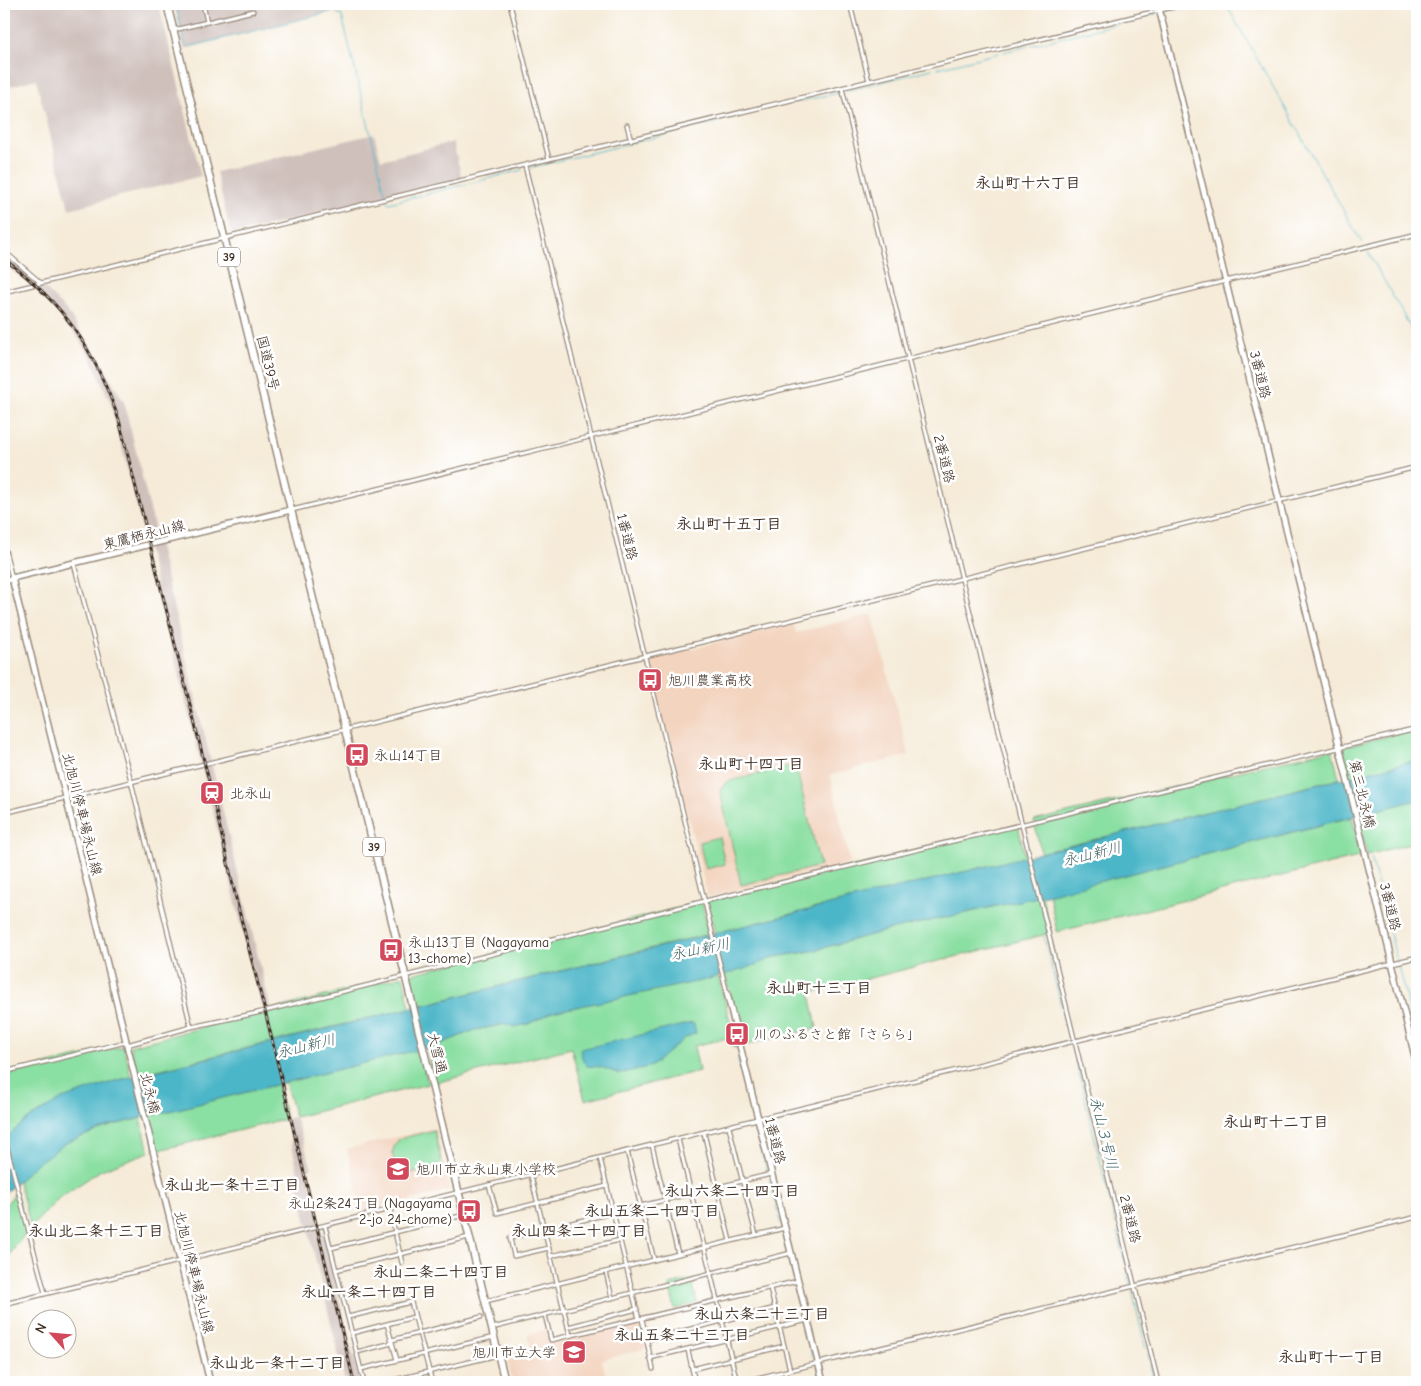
<svg xmlns="http://www.w3.org/2000/svg" width="1421" height="1386" font-family="'Comic Neue','Klee One',sans-serif">
<style>
.built{fill:#f3d4bf}
.industrial{fill:#cfc0bb}
.green{fill:#8adfa2;stroke:#628460}
.water{fill:#4bb6c8;stroke:#437073}
.lines{fill:none;stroke-linecap:round;stroke-linejoin:round}
.stream{stroke:#4bb6c8;stroke-width:1}
.street-casing{stroke:#988a7b;stroke-width:5.5}
.secondary-casing{stroke:#988a7b;stroke-width:8}
.highway-casing{stroke:#988a7b;stroke-width:9}
.street{stroke:#fff;stroke-width:3}
.secondary{stroke:#fff;stroke-width:5}
.highway{stroke:#fff;stroke-width:6}
.rail-casing{stroke:#3b2a1e;stroke-width:3}
.rail{stroke:#fff;stroke-width:1;stroke-dasharray:4;stroke-linecap:butt}
.labels{text-anchor:middle;dominant-baseline:central;stroke-width:5;stroke-linejoin:round;paint-order:stroke}
.shield{fill:#fff;stroke:#766a62;stroke-width:1}
.shield-label{font-size:12px;font-weight:bold;fill:#3b2a1e}
.street-label{font-size:14px;fill:#3b2a1e;stroke:#fff}
.poi-label{font-size:14px;fill:#3b2a1e;stroke:#fff;text-anchor:start}
.neighbourhood-label{font-size:15px;font-weight:bold;fill:#3b2a1e;stroke:#fff}
.water-label{font-size:15px;font-style:italic;fill:#416262;stroke:#fff}
</style>
<rect width="100%" height="100%" fill="#fff"/>
<filter id="ink" filterUnits="userSpaceOnUse"><feTurbulence type="fractalNoise" baseFrequency=".02" numOctaves="2"/><feDisplacementMap in="SourceGraphic" scale="10" xChannelSelector="R" yChannelSelector="G"/><feConvolveMatrix kernelMatrix="1 2 1 2 8 2 1 2 1" color-interpolation-filters="sRGB"/></filter>
<filter id="wash" filterUnits="userSpaceOnUse"><feTurbulence type="fractalNoise" baseFrequency=".0096" numOctaves="4" result="noise"/><feDisplacementMap in="SourceGraphic" scale="20" xChannelSelector="R" yChannelSelector="G"/><feGaussianBlur stdDeviation="1.12" result="paint"/><feColorMatrix in="noise" values="0 0 0 0 0 0 0 0 0 0 0 0 0 0 0 0 0 1.4 0 .05"/><feComposite in="paint" operator="in"/></filter>
<g filter="url(#wash)">
<rect width="100%" height="100%" fill="#f5ebd8"/>
<g class="built">
<polygon points="872,614 909,755 830,775 850,863 708,897 649,660 793,623 796,633"/>
<polygon points="435,1128 449,1188 448,1191 362,1212 347,1149"/>
<polygon points="639,1321 646,1348 602,1360 607,1382 513,1382 506,1355 531,1347 528,1334 547,1329 550,1343"/>
</g>
<g class="industrial">
<polygon points="4,4 159,4 201,176 69,209 36,79 8,87 4,68"/>
<polygon points="174,4 341,4 342,9 184,49"/>
<polygon points="374,134 381,160 453,142 462,179 231,235 216,172"/>
<polygon points="4,253 38,281 66,310 105,369 124,402 270,1006 262,1007 111,404 90,356 66,321 39,291 4,264"/>
<polygon points="295,1117 312,1168 307,1170 360,1382 345,1382 295,1173 298,1172 286,1119"/>
</g>
<g class="green">
<polygon points="1417,729 1417,760 1349,777 1342,747"/>
<polygon points="1332,749 1339,779 1041,853 1034,821"/>
<polygon points="789,766 790,769 796,767 820,866 741,885 720,791 726,782"/>
<polygon points="1417,800 1417,842 1367,855 1358,815"/>
<polygon points="1352,817 1362,856 1057,932 1049,894"/>
<polygon points="1018,825 1025,857 715,933 707,901 841,870"/>
<polygon points="719,837 725,864 706,869 699,842"/>
<polygon points="1042,896 1051,933 810,993 817,1028 742,1046 725,974 775,957 812,951 885,931"/>
<polygon points="702,902 709,934 415,1007 408,975"/>
<polygon points="403,976 410,1008 137,1075 130,1046"/>
<polygon points="718,976 737,1047 734,1048 731,1037 694,1046 699,1071 585,1100 571,1048 435,1083 426,1048 438,1045 475,1030 507,1024 528,1024 552,1012"/>
<polygon points="124,1046 131,1077 115,1081 28,1119 7,1137 4,1126 4,1075"/>
<polygon points="419,1049 428,1084 295,1117 285,1082"/>
<polygon points="277,1084 286,1119 155,1151 148,1116"/>
<path d="M141,1118L149,1152L101,1170L59,1198L31,1227L18,1180C32,1166 47,1154 64,1144C85,1132 117,1124 141,1118Z"/>
<path d="M434,1130L442,1164C432,1167 421,1172 410,1173C399,1173 391,1160 393,1150C394,1146 397,1142 399,1139Z"/>
<polygon points="16,1192 27,1231 7,1258 4,1266 4,1207"/>
<polygon points="692,1280 697,1303 675,1309 669,1285"/>
</g>
<g class="water">
<polygon points="1417,760 1417,800 1055,893 885,931 812,951 775,957 745,969 701,981 552,1012 528,1024 514,1027 506,1024 475,1030 438,1045 109,1126 66,1143 36,1164 4,1194 4,1139 28,1119 62,1099 115,1081"/>
<polygon points="692,1023 694,1024 696,1033 685,1038 652,1066 619,1074 601,1067 587,1066 584,1063 580,1051 581,1049"/>
</g>
<g class="lines">
<g class="stream">
<polyline points="176,4 186,46 188,47 334,11 342,16 386,197"/>
<polyline points="1226,4 1362,243"/>
<polyline points="1163,12 1199,4"/>
<polyline points="1004,52 1156,14"/>
<polyline points="938,68 999,53"/>
<polyline points="846,91 932,69"/>
<polyline points="632,143 701,126 768,108 838,93"/>
<polyline points="529,168 628,144"/>
<polyline points="478,181 522,170"/>
<polyline points="425,194 475,182"/>
<polyline points="387,201 389,203 422,195"/>
<polyline points="1368,252 1417,339"/>
<polyline points="1371,857 1417,1042"/>
<polyline points="1044,937 1070,1040"/>
<polyline points="727,1014 727,1016"/>
<polyline points="728,1023 736,1048"/>
<polyline points="1072,1045 1116,1225"/>
<polyline points="738,1058 753,1118"/>
<polyline points="756,1128 758,1134"/>
<polyline points="759,1138 761,1146"/>
<polyline points="762,1151 763,1157"/>
<polyline points="764,1161 767,1170"/>
<polyline points="769,1179 770,1183"/>
<polyline points="771,1187 772,1190"/>
<polyline points="773,1193 775,1202"/>
<polyline points="776,1206 778,1213"/>
<polyline points="779,1217 780,1223"/>
<polyline points="1118,1232 1125,1261"/>
<polyline points="783,1234 787,1251"/>
<polyline points="788,1257 794,1279"/>
<polyline points="1127,1267 1130,1284"/>
<polyline points="796,1286 797,1293"/>
<polyline points="1132,1290 1146,1349"/>
<polyline points="799,1298 799,1304"/>
<polyline points="801,1311 803,1319"/>
<polyline points="805,1325 806,1328"/>
<polyline points="807,1332 809,1342"/>
<polyline points="810,1347 812,1356"/>
<polyline points="1148,1354 1149,1359"/>
<polyline points="1150,1364 1154,1382"/>
<polyline points="818,1378 819,1382"/>
</g>
</g>
</g>
<g filter="url(#ink)">
<g class="lines">
<defs>
<g id="street">
<polyline points="203,4 207,22"/>
<polyline points="510,4 549,159"/>
<polyline points="850,4 869,81"/>
<polyline points="174,30 253,11"/>
<polyline points="842,88 1158,1382"/>
<polyline points="627,125 631,140"/>
<polyline points="525,166 727,993"/>
<polyline points="4,251 41,283"/>
<polyline points="4,292 1185,4"/>
<polyline points="292,510 1417,234"/>
<polyline points="4,546 12,578"/>
<polyline points="74,564 131,781 191,1027"/>
<polyline points="4,813 1417,467"/>
<polyline points="127,1045 191,1027 257,1013 705,901 1417,729"/>
<polyline points="4,1072 126,1042"/>
<polyline points="729,1127 756,1235"/>
<polyline points="704,1133 730,1241"/>
<polyline points="4,1136 45,1293"/>
<polyline points="678,1139 737,1382"/>
<polyline points="652,1145 678,1254"/>
<polyline points="627,1151 654,1260"/>
<polyline points="600,1158 639,1319"/>
<polyline points="531,1176 570,1335"/>
<polyline points="489,1185 497,1213 607,1186"/>
<polyline points="390,1210 402,1263"/>
<polyline points="325,1226 364,1382"/>
<polyline points="331,1248 464,1215"/>
<polyline points="549,1248 514,1256 510,1238 771,1174"/>
<polyline points="551,1256 620,1240"/>
<polyline points="336,1270 469,1237"/>
<polyline points="606,1272 612,1298"/>
<polyline points="770,1288 790,1370"/>
<polyline points="486,1301 785,1228"/>
<polyline points="4,1304 1417,957"/>
<polyline points="545,1315 551,1340 798,1281"/>
<polyline points="348,1317 411,1302 432,1382"/>
<polyline points="642,1319 653,1369"/>
<polyline points="387,1324 397,1360"/>
<polyline points="568,1327 637,1309"/>
<polyline points="492,1328 791,1253"/>
<polyline points="352,1333 414,1317"/>
<polyline points="392,1340 481,1317"/>
<polyline points="646,1340 775,1308"/>
<polyline points="688,1350 695,1382"/>
<polyline points="357,1352 392,1343"/>
<polyline points="650,1358 808,1320"/>
<polyline points="361,1369 494,1337"/>
<polyline points="692,1369 784,1346"/>
<polyline points="386,1382 498,1355"/>
<polyline points="741,1382 1417,1217"/>
</g>
<g id="secondary">
<polyline points="1158,4 1417,1065"/>
<polyline points="4,581 12,579"/>
<polyline points="727,993 823,1382"/>
<polyline points="210,1382 12,578 291,510"/>
</g>
<polyline id="highway" points="167,4 505,1382"/>
</defs>
<use href="#street" class="street-casing"/>
<use href="#secondary" class="secondary-casing"/>
<use href="#highway" class="highway-casing"/>
<use href="#street" class="street"/>
<use href="#secondary" class="secondary"/>
<use href="#highway" class="highway"/>
<defs>
<path id="rail" d="M4,259C65,304 94,349 119,420L212,793L238,907L267,1019L354,1382"/>
</defs>
<use href="#rail" class="rail-casing"/>
<use href="#rail" class="rail"/>
</g>
</g>
<defs>
<symbol id="bus-square" viewBox="-11 -11 22 22"><rect x="-9" y="-9" width="18" height="18" rx="4" fill="#d1495b" stroke="#fff"/><path d="M-5-6H5V4H4V6H2V4H-2V6H-4V4H-5ZM-3.5-4V0h7V-4ZM-3.5 1.2v1.5H-2V1.2ZM2 1.2v1.5H3.5V1.2Z" fill="#fff"/></symbol>
<symbol id="station-square" viewBox="-11 -11 22 22"><rect x="-9" y="-9" width="18" height="18" rx="4" fill="#d1495b" stroke="#fff"/><path d="M-3-6H3Q5-6 5-4V2Q5 4 3 4L4.5 6H3L1.5 4h-3L-3 6H-4.5L-3 4Q-5 4-5 2V-4Q-5-6-3-6ZM-3.5-4v3h7v-3ZM-3.5 1v1.5H-2V1ZM2 1v1.5H3.5V1Z" fill="#fff"/></symbol>
<symbol id="school-square" viewBox="-11 -11 22 22"><rect x="-9" y="-9" width="18" height="18" rx="4" fill="#d1495b" stroke="#fff"/><path d="M0-5L7-2L0 1L-7-2ZM-4 1L0 2.5L4 1V4Q0 6-4 4Z" fill="#fff"/></symbol>
<symbol id="university-square" viewBox="-11 -11 22 22"><rect x="-9" y="-9" width="18" height="18" rx="4" fill="#d1495b" stroke="#fff"/><path d="M0-5L7-2L0 1L-7-2ZM-4 1L0 2.5L4 1V4Q0 6-4 4Z" fill="#fff"/></symbol>
</defs>
<g fill-rule="evenodd">
<use href="#bus-square" x="636" y="666" width="28" height="28"/>
<use href="#bus-square" x="343" y="741" width="28" height="28"/>
<use href="#station-square" x="198" y="779" width="28" height="28"/>
<use href="#bus-square" x="377" y="936" width="28" height="28"/>
<use href="#bus-square" x="723" y="1020" width="28" height="28"/>
<use href="#school-square" x="384" y="1155" width="28" height="28"/>
<use href="#bus-square" x="455" y="1197" width="28" height="28"/>
<use href="#university-square" x="560" y="1338" width="28" height="28"/>
</g>
<g class="labels">
<g class="shield">
<rect x="218" y="247.5" width="22" height="19" rx="4"/>
<rect x="363" y="837.5" width="22" height="19" rx="4"/>
</g>
<g class="shield-label">
<text x="229" y="257">39</text>
<text x="374" y="847">39</text>
</g>
<g class="street-label">
<text transform="translate(268 363) rotate(76)">国道39号</text>
<text transform="translate(1260 375) rotate(76)">3番道路</text>
<text transform="translate(944 459) rotate(76)">2番道路</text>
<text transform="translate(144 535) rotate(-14)">東鷹栖永山線</text>
<text transform="translate(627 537) rotate(76)">1番道路</text>
<text transform="translate(1362 794) rotate(76)">第三北永橋</text>
<text transform="translate(82 814) rotate(76)">北旭川停車場永山線</text>
<text transform="translate(1390 907) rotate(76)">3番道路</text>
<text transform="translate(437 1053) rotate(76)">大雪通</text>
<text transform="translate(150 1093) rotate(76)">北永橋</text>
<text transform="translate(775 1141) rotate(76)">1番道路</text>
<text transform="translate(1130 1219) rotate(76)">2番道路</text>
<text transform="translate(194 1272) rotate(76)">北旭川停車場永山線</text>
</g>
<g class="poi-label">
<text x="668" y="680">旭川農業高校</text>
<text x="374" y="755">永山14丁目</text>
<text x="230" y="793">北永山</text>
<text x="408" y="942">永山13丁目 (Nagayama<tspan x="408" dy="16">13-chome)</tspan></text>
<text x="754" y="1034">川のふるさと館「さらら」</text>
<text x="416" y="1169">旭川市立永山東小学校</text>
<text x="452" y="1203" text-anchor="end">永山2条24丁目 (Nagayama<tspan x="452" dy="16">2-jo 24-chome)</tspan></text>
<text x="556" y="1352" text-anchor="end">旭川市立大学</text>
</g>
<g class="neighbourhood-label">
<text x="1028" y="183">永山町十六丁目</text>
<text x="729" y="524">永山町十五丁目</text>
<text x="751" y="764">永山町十四丁目</text>
<text x="819" y="988">永山町十三丁目</text>
<text x="1276" y="1122">永山町十二丁目</text>
<text x="232" y="1185">永山北一条十三丁目</text>
<text x="732" y="1191">永山六条二十四丁目</text>
<text x="652" y="1211">永山五条二十四丁目</text>
<text x="96" y="1231">永山北二条十三丁目</text>
<text x="579" y="1231">永山四条二十四丁目</text>
<text x="441" y="1272">永山二条二十四丁目</text>
<text x="369" y="1292">永山一条二十四丁目</text>
<text x="762" y="1314">永山六条二十三丁目</text>
<text x="682" y="1335">永山五条二十三丁目</text>
<text x="1331" y="1357">永山町十一丁目</text>
<text x="277" y="1363">永山北一条十二丁目</text>
</g>
<g class="water-label">
<text transform="translate(1092 854) rotate(-14)">永山新川</text>
<text transform="translate(700 949) rotate(-11)">永山新川</text>
<text transform="translate(306 1046) rotate(-14)">永山新川</text>
<text transform="translate(1104 1133) rotate(76)">永山３号川</text>
</g>
</g>
<rect width="1421" height="1386" fill="none" stroke="#fff" stroke-width="20"/>
<g transform="translate(52 1334) rotate(297)"><circle r="24" fill="#ffffff" stroke="#b1aaa5"/>
<path d="M0-4L9 19L0 12L-9 19Z" fill="#d1495b"/>
<text y="-8" font-size="14" font-weight="bold" text-anchor="middle" fill="#3b2a1e">N</text>
</g>
</svg>
